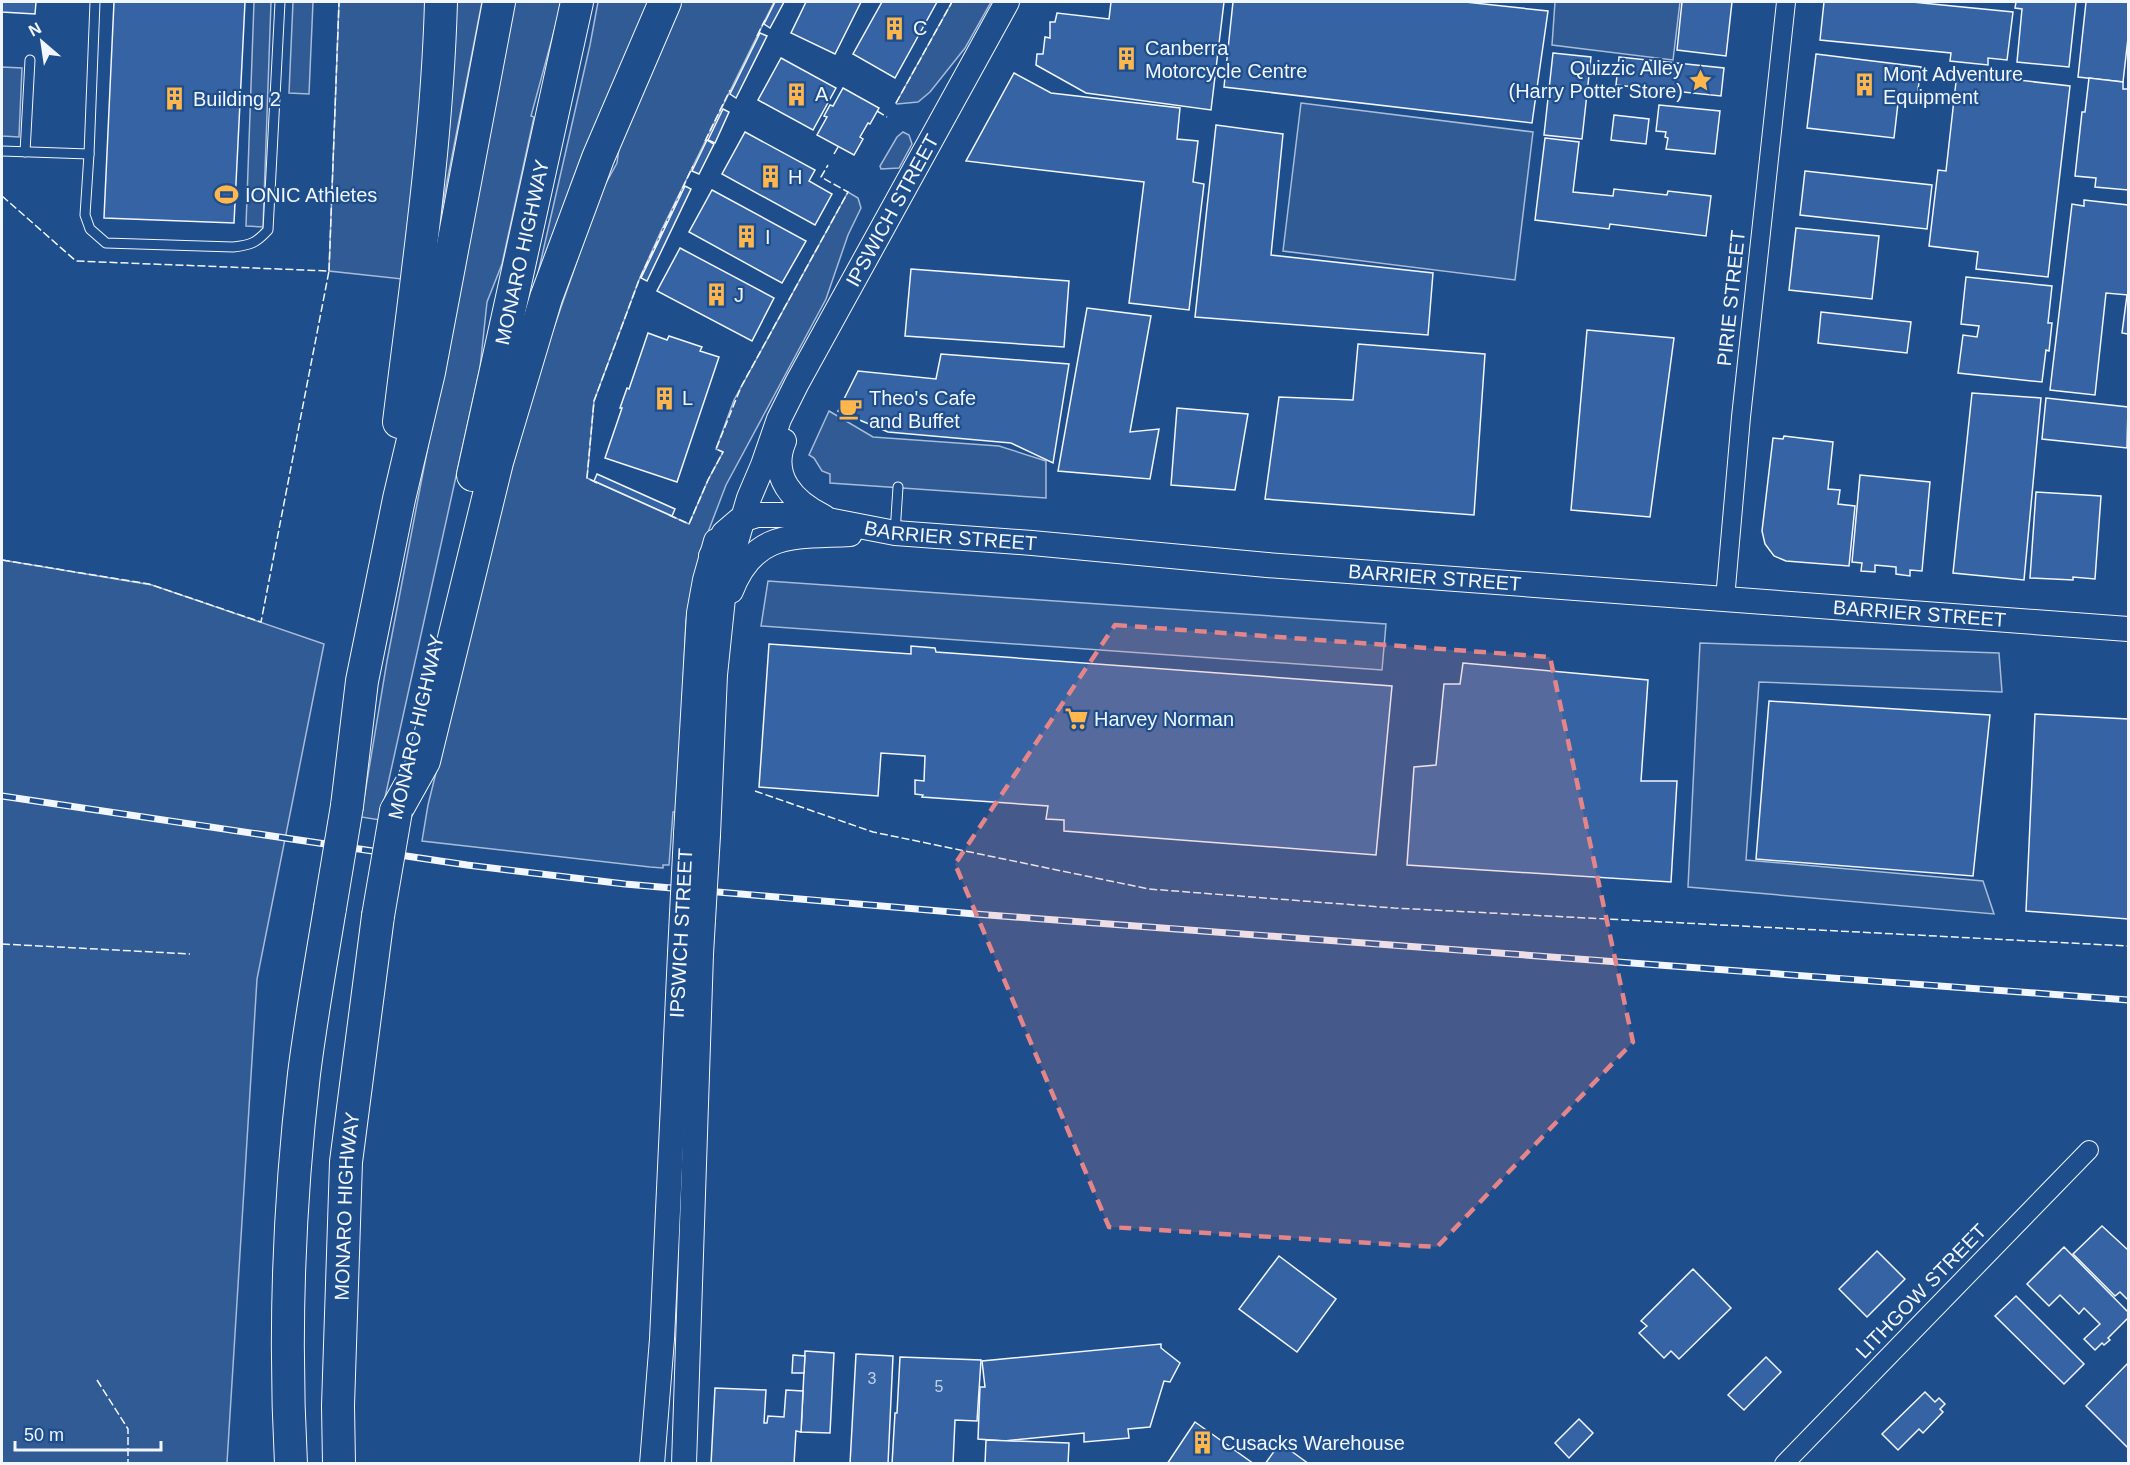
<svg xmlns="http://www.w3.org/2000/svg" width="2130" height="1465" font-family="Helvetica,sans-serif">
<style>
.built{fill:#305b95;stroke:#a8bbd7;stroke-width:1.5}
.building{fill:#3563a3;stroke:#f2f6ff;stroke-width:1.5}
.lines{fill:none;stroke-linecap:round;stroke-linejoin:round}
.lane-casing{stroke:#f2f6ff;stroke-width:11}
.street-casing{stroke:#f2f6ff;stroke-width:20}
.secondary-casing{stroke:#f2f6ff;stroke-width:26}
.highway-casing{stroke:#f2f6ff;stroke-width:34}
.lane{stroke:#1f4e8c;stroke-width:9}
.street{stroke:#1f4e8c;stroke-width:18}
.secondary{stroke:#1f4e8c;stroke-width:24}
.highway{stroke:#1f4e8c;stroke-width:32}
.rail-casing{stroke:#f2f6ff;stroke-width:7}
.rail{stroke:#1f4e8c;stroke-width:4.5;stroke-dasharray:14;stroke-linecap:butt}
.secondary-bridge-casing{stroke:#f2f6ff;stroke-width:26;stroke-linecap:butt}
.highway-bridge-casing{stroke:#f2f6ff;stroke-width:34;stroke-linecap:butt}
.secondary-bridge{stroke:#1f4e8c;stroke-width:24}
.highway-bridge{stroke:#1f4e8c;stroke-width:32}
.fence{stroke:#f2f6ff;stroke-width:1.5;stroke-dasharray:8 3;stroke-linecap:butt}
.marked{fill:#e38589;fill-opacity:0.2;stroke:#e38589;stroke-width:4.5;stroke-dasharray:12 8;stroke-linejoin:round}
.labels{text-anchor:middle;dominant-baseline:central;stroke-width:4.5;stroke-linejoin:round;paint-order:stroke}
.number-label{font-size:16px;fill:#c3d1e8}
.poi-label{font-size:20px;fill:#f2f6ff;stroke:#1f4e8c;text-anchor:start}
.street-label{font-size:20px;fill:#f2f6ff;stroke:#1f4e8c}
</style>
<rect width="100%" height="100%" fill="#1f4e8c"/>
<g class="built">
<polygon points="254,2 271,2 263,227 246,226"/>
<polygon points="293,2 313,2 309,94 289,93"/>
<polygon points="339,2 427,2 421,131 402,279 329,271"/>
<polygon points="449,2 482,2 433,254"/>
<polygon points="513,2 562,2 531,116 534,117 502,264 487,302 480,368 380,820 361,817 387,661"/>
<polygon points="598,2 653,2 536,282 590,45"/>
<polygon points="680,2 774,2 661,231 639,280 594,401 587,478 689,524 708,480 723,452 716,449 734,400 848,192 858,198 861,208 848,235 826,299 726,485 705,540 690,596 686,620 677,812 673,812 669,865 663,865 663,868 650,867 422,841 428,805 507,486 541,365 601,192 617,163 620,141"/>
<polygon points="952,2 991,2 965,48 930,92 918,102 897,104 896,103"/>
<polygon points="1555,2 1680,2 1673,60 1552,45"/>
<polygon points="2,67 22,68 19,137 2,136"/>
<polygon points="1301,103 1533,132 1515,280 1283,251"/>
<polygon points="903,132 909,135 912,144 899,168 881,169 880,166 897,137"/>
<polygon points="829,411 873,437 999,446 1046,461 1046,498 830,483 830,474 822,471 814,458 809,455"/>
<polygon points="2,560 152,585 324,644 257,979 227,1463 2,1463"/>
<polygon points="768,581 1386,624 1382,670 761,626"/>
<polygon points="1700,643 1999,653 2002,692 1759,682 1746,860 1983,881 1994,914 1688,887"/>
</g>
<g class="building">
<polygon points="2,2 36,2 35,14 2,12"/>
<polygon points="114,2 245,2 234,223 104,218"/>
<polygon points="775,2 784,2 770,28 764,24"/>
<polygon points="806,2 861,2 835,54 791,33"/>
<polygon points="882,2 937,2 895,78 853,54"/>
<polygon points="1111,2 1224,2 1211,110 1086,93 1036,65 1037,54 1043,54 1045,37 1050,38 1050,22 1055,22 1057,13 1109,19"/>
<polygon points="1233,2 1465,2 1548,11 1532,123 1224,87"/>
<polygon points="1682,2 1732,2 1726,56 1677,50"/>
<polygon points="1824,2 1912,2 2013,12 2007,60 1988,58 1988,65 1950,61 1951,53 1820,40"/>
<polygon points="2016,2 2076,2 2069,67 2017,62 2022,9 2015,8"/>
<polygon points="2086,2 2128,2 2128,38 2123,82 2078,77"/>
<polygon points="760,33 767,36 736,98 730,94"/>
<polygon points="1553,53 1591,57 1582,139 1544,135"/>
<polygon points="1816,54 1921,67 1916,105 1898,103 1894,138 1807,128"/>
<polygon points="1619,57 1724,68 1721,96 1616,85"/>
<polygon points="781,58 836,88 813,130 758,100"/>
<polygon points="1014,73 1051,93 1180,108 1177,139 1198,141 1193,182 1204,184 1189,310 1129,303 1144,182 966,161"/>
<polygon points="1957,73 2070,86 2048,277 1976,269 1978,252 1929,246 1938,170 1946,171"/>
<polygon points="2089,78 2123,82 2123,89 2128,89 2128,190 2095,187 2096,178 2075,176 2082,112 2085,112"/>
<polygon points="843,88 879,108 870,124 868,123 860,137 863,139 854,155 817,135 827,117 824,116 830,105 833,106"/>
<polygon points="1659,105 1720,111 1715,154 1666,149 1668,138 1665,137 1666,132 1656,131"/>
<polygon points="723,109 729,112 715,143 708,140"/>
<polygon points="1614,115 1649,119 1646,144 1611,140"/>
<polygon points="1216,125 1283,134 1271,255 1433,273 1428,335 1195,317"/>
<polygon points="745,132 815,170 809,181 832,194 815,225 722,174"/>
<polygon points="1545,138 1579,142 1573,192 1613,196 1614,189 1667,195 1668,191 1711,196 1706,236 1610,224 1609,229 1535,220"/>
<polygon points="707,140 714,144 699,174 692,171"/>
<polygon points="1805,171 1932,185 1927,229 1800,215"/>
<polygon points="685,186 691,189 647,281 641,278"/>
<polygon points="712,190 806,241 782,283 689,232"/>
<polygon points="2084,200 2128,205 2128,295 2106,293 2095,395 2050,390 2072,204 2084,206"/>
<polygon points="1796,228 1879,236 1872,299 1789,290"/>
<polygon points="680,248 774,298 752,341 657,291"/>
<polygon points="911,269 1069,281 1064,347 905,336"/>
<polygon points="1966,277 2052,286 2048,323 2052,323 2049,351 2046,350 2042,382 1958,373 1963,335 1977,337 1979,326 1961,324"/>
<polygon points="2127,295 2128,295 2128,334 2122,333"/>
<polygon points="1087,308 1151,316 1130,432 1159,429 1150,479 1058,471"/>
<polygon points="1821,312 1911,322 1907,353 1818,343"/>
<polygon points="1587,330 1674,338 1650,517 1571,510"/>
<polygon points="648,333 667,340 669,336 702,347 700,351 719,357 677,482 605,458 622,408 620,408 627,388 629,389"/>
<polygon points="1358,344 1485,354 1474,515 1265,499 1279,397 1353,400"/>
<polygon points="941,354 1069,364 1053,463 1011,443 888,432 838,411 858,371 936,379"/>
<polygon points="1972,393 2041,398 2024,580 1953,573"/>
<polygon points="2046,398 2128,407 2127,448 2042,439"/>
<polygon points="1177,408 1248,414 1235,490 1171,485"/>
<polygon points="1784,436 1833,442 1828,489 1840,490 1838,504 1855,506 1849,566 1786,561 1774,556 1765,544 1762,531 1773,438 1783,439"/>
<polygon points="597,474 675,509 672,516 594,481"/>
<polygon points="1860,475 1930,482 1922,571 1910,570 1910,576 1896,574 1896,567 1875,565 1875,572 1861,571 1862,563 1852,562"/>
<polygon points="2036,492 2101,496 2095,579 2073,577 2073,580 2030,578"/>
<polygon points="769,644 911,654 911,646 935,648 936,652 1392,686 1376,855 1064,831 1064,820 1046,819 1048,806 922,797 923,795 915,794 915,780 924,781 925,756 881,753 878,796 759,787"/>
<polygon points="1463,663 1648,680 1641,781 1677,781 1671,882 1407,865 1414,767 1436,765 1444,684 1460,684"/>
<polygon points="1769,701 1990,715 1973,876 1756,859"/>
<polygon points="2035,714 2128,719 2128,919 2026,911"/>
<polygon points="2102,1226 2128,1250 2128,1300 2120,1292 2115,1296 2073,1254"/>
<polygon points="2064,1247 2128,1312 2128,1318 2108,1338 2110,1340 2104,1345 2102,1343 2095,1350 2084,1339 2100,1324 2084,1308 2079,1314 2060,1295 2049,1306 2027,1284"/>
<polygon points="1877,1251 1905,1279 1867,1317 1839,1289"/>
<polygon points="1279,1256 1336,1299 1297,1352 1239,1309"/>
<polygon points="1693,1269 1731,1308 1679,1359 1671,1351 1664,1358 1639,1333 1647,1326 1641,1321"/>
<polygon points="2016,1296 2084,1364 2064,1384 1995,1316"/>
<polygon points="1161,1344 1161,1348 1180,1363 1170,1382 1164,1381 1150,1427 1128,1429 1129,1438 1084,1442 1084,1433 1004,1441 978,1439 980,1387 985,1387 982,1361"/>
<polygon points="805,1351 834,1353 830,1433 801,1432"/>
<polygon points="856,1354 893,1356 888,1464 850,1464"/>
<polygon points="793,1355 805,1356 804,1373 792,1373"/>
<polygon points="900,1357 981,1360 977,1421 955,1420 953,1464 892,1464 895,1413 897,1413"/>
<polygon points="1766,1357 1781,1372 1744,1410 1728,1395"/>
<polygon points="2128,1363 2128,1448 2086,1406"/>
<polygon points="715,1388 766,1390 764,1423 767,1423 768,1416 784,1417 786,1390 803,1391 801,1432 796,1431 794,1464 711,1464"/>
<polygon points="1925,1392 1935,1402 1939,1398 1945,1404 1940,1409 1943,1412 1923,1433 1919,1429 1898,1450 1882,1434"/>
<polygon points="1579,1419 1593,1433 1569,1458 1555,1443"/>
<polygon points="1195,1422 1254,1464 1167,1464"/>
<polygon points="986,1440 1069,1443 1068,1464 985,1464"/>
<polygon points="1280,1443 1309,1464 1265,1464"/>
</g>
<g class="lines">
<defs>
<g id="lane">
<path d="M95,2L89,154L85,215L90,229L106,243L233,247C251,245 256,243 268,230L280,2"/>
<polyline points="2,151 89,154"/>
<polyline points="25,152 30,60"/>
<polyline points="895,533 898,487"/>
</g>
<g id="street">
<polyline points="1725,599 1741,417 1786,2"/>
<polyline points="1784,1464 2089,1150"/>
</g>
<g id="secondary">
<path d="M784,441C769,476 793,502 824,517"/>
<path id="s1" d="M711,556L724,533L738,521L757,515H789L833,521L895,533L1032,543L1267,565L2128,629"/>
<path d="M731,591C754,530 795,537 850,534"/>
<polyline points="686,834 699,613 705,580 716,541"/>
<path id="s2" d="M708,835L715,675L725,579L749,498L763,465L779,419L797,383L1007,2"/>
<polyline points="652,1464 662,1339 680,953"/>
<polyline points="684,1464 701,954"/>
</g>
<g id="highway">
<path d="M399,422C416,282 437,143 441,2"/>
<path id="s3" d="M473,475L577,2"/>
<polyline points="347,806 362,681 399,499 429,372 499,2"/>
<polyline points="396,811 424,761 497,462 546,298 598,158 665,2"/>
<path d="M291,1464C284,1334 289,1202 304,1074C311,1018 321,963 330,908"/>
<path id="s4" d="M339,1464L338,1406L346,1162L378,916"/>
</g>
</defs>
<use href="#lane" class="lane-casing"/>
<use href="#street" class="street-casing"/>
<use href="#secondary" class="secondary-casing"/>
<use href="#highway" class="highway-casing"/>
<use href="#lane" class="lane"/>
<use href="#street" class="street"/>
<use href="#secondary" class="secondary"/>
<use href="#highway" class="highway"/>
<defs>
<polyline id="rail" points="2,796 467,865 625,884 975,914 2128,1000"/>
</defs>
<use href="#rail" class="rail-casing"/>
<use href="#rail" class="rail"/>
<defs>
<g id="secondary-bridge">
<polyline points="680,953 686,834"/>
<polyline points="701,954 708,835"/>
</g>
<g id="highway-bridge">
<polyline points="330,908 347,806"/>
<polyline points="378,916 396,811"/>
</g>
</defs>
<use href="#secondary-bridge" class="secondary-bridge-casing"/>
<use href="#highway-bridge" class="highway-bridge-casing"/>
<use href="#secondary-bridge" class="secondary-bridge"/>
<use href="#highway-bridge" class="highway-bridge"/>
<g class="fence">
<polyline points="757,36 765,20"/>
<polyline points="896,103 952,2"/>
<polyline points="877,111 887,117"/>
<polyline points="705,141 730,90"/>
<polyline points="834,154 838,147"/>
<polyline points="2,196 76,261 329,271 339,2"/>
<polyline points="597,483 587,478 594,401 639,280 693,166"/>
<polyline points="669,515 689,524 708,480 723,452 716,449 741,387 848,192 821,177 828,165"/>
<polyline points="2,560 149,584 261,622 329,271"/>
<polyline points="755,791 873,832 1149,889 1394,908 2128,946"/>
<polyline points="2,944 190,954"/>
<polyline points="97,1380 128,1429 128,1464"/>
</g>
</g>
<path class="marked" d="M1115,625L1550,657L1633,1042L1437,1247L1109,1227L955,864Z"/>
<defs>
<symbol id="building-bare" viewBox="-9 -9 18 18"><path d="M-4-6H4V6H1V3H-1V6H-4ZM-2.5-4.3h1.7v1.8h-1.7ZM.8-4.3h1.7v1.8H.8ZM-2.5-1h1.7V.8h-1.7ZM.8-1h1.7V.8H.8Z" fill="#ffb74d" stroke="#1f4e8c" stroke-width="2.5" paint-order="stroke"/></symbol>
<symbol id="sight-bare" viewBox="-9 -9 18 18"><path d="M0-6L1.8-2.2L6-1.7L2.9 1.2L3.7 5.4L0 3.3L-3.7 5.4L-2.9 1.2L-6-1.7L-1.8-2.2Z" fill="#ffb74d" stroke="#1f4e8c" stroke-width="2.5" paint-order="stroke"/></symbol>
<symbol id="stadium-bare" viewBox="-9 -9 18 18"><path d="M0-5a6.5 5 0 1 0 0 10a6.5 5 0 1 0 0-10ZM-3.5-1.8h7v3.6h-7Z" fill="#ffb74d" stroke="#1f4e8c" stroke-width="2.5" paint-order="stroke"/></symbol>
<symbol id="cafe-bare" viewBox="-9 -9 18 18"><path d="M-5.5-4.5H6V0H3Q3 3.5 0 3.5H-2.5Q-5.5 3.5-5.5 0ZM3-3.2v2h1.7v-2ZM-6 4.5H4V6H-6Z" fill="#ffb74d" stroke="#1f4e8c" stroke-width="2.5" paint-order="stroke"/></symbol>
<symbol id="supermarket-bare" viewBox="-9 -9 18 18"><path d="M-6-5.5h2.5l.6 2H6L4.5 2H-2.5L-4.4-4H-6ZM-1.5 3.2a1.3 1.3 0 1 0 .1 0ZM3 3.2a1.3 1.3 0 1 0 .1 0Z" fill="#ffb74d" stroke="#1f4e8c" stroke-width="2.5" paint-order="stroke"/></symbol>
</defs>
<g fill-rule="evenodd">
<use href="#building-bare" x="878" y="12" width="33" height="33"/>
<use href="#building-bare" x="1110" y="42" width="33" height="33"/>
<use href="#sight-bare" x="1684" y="64" width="33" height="33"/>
<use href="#building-bare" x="1848" y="68" width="33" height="33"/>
<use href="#building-bare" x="780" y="78" width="33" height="33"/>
<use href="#building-bare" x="158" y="82" width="33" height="33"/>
<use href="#building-bare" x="754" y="160" width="33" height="33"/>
<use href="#stadium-bare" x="210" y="178" width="33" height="33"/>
<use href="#building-bare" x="730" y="220" width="33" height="33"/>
<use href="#building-bare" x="700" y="278" width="33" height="33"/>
<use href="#building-bare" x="648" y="382" width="33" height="33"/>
<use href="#cafe-bare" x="834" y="392" width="33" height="33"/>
<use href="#supermarket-bare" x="1060" y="702" width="33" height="33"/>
<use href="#building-bare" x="1186" y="1426" width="33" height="33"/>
</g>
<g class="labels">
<g class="number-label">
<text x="872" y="1378">3</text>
<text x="939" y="1386">5</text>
</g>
<g class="poi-label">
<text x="913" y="28">C</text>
<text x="1145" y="48">Canberra<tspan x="1145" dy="23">Motorcycle Centre</tspan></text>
<text x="1683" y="68" text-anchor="end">Quizzic Alley<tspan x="1683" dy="23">(Harry Potter Store)</tspan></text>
<text x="1883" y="74">Mont Adventure<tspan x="1883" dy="23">Equipment</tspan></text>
<text x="815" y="94">A</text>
<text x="193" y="99">Building 2</text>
<text x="788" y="177">H</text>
<text x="245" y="195">IONIC Athletes</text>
<text x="765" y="237">I</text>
<text x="734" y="295">J</text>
<text x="682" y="398">L</text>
<text x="869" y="398">Theo's Cafe<tspan x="869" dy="23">and Buffet</tspan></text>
<text x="1094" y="719">Harvey Norman</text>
<text x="1221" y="1443">Cusacks Warehouse</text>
</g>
<g class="street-label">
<text stroke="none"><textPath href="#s2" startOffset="663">IPSWICH STREET</textPath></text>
<text stroke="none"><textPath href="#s3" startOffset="228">MONARO HIGHWAY</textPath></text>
<text transform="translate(1731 298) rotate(-84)">PIRIE STREET</text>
<text stroke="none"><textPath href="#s1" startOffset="260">BARRIER STREET</textPath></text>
<text stroke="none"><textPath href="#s1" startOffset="746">BARRIER STREET</textPath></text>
<text stroke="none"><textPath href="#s1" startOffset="1232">BARRIER STREET</textPath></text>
<text transform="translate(416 727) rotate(-77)">MONARO HIGHWAY</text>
<text transform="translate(681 933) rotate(-87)">IPSWICH STREET</text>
<text stroke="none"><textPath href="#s4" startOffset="258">MONARO HIGHWAY</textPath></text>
<text transform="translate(1921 1291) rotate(-46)">LITHGOW STREET</text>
</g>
</g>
<rect width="2130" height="1465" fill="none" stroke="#f2f6ff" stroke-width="6"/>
<g transform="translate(42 42) rotate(331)" stroke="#1f4e8c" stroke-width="4.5" paint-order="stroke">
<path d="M0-4.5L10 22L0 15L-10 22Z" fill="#f2f6ff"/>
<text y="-9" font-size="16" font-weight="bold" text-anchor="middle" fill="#f2f6ff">N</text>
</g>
<path d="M15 1441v9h146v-9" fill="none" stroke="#f2f6ff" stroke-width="3"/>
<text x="24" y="1441" font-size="18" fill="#f2f6ff" stroke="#1f4e8c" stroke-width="4.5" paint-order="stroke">50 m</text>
</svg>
